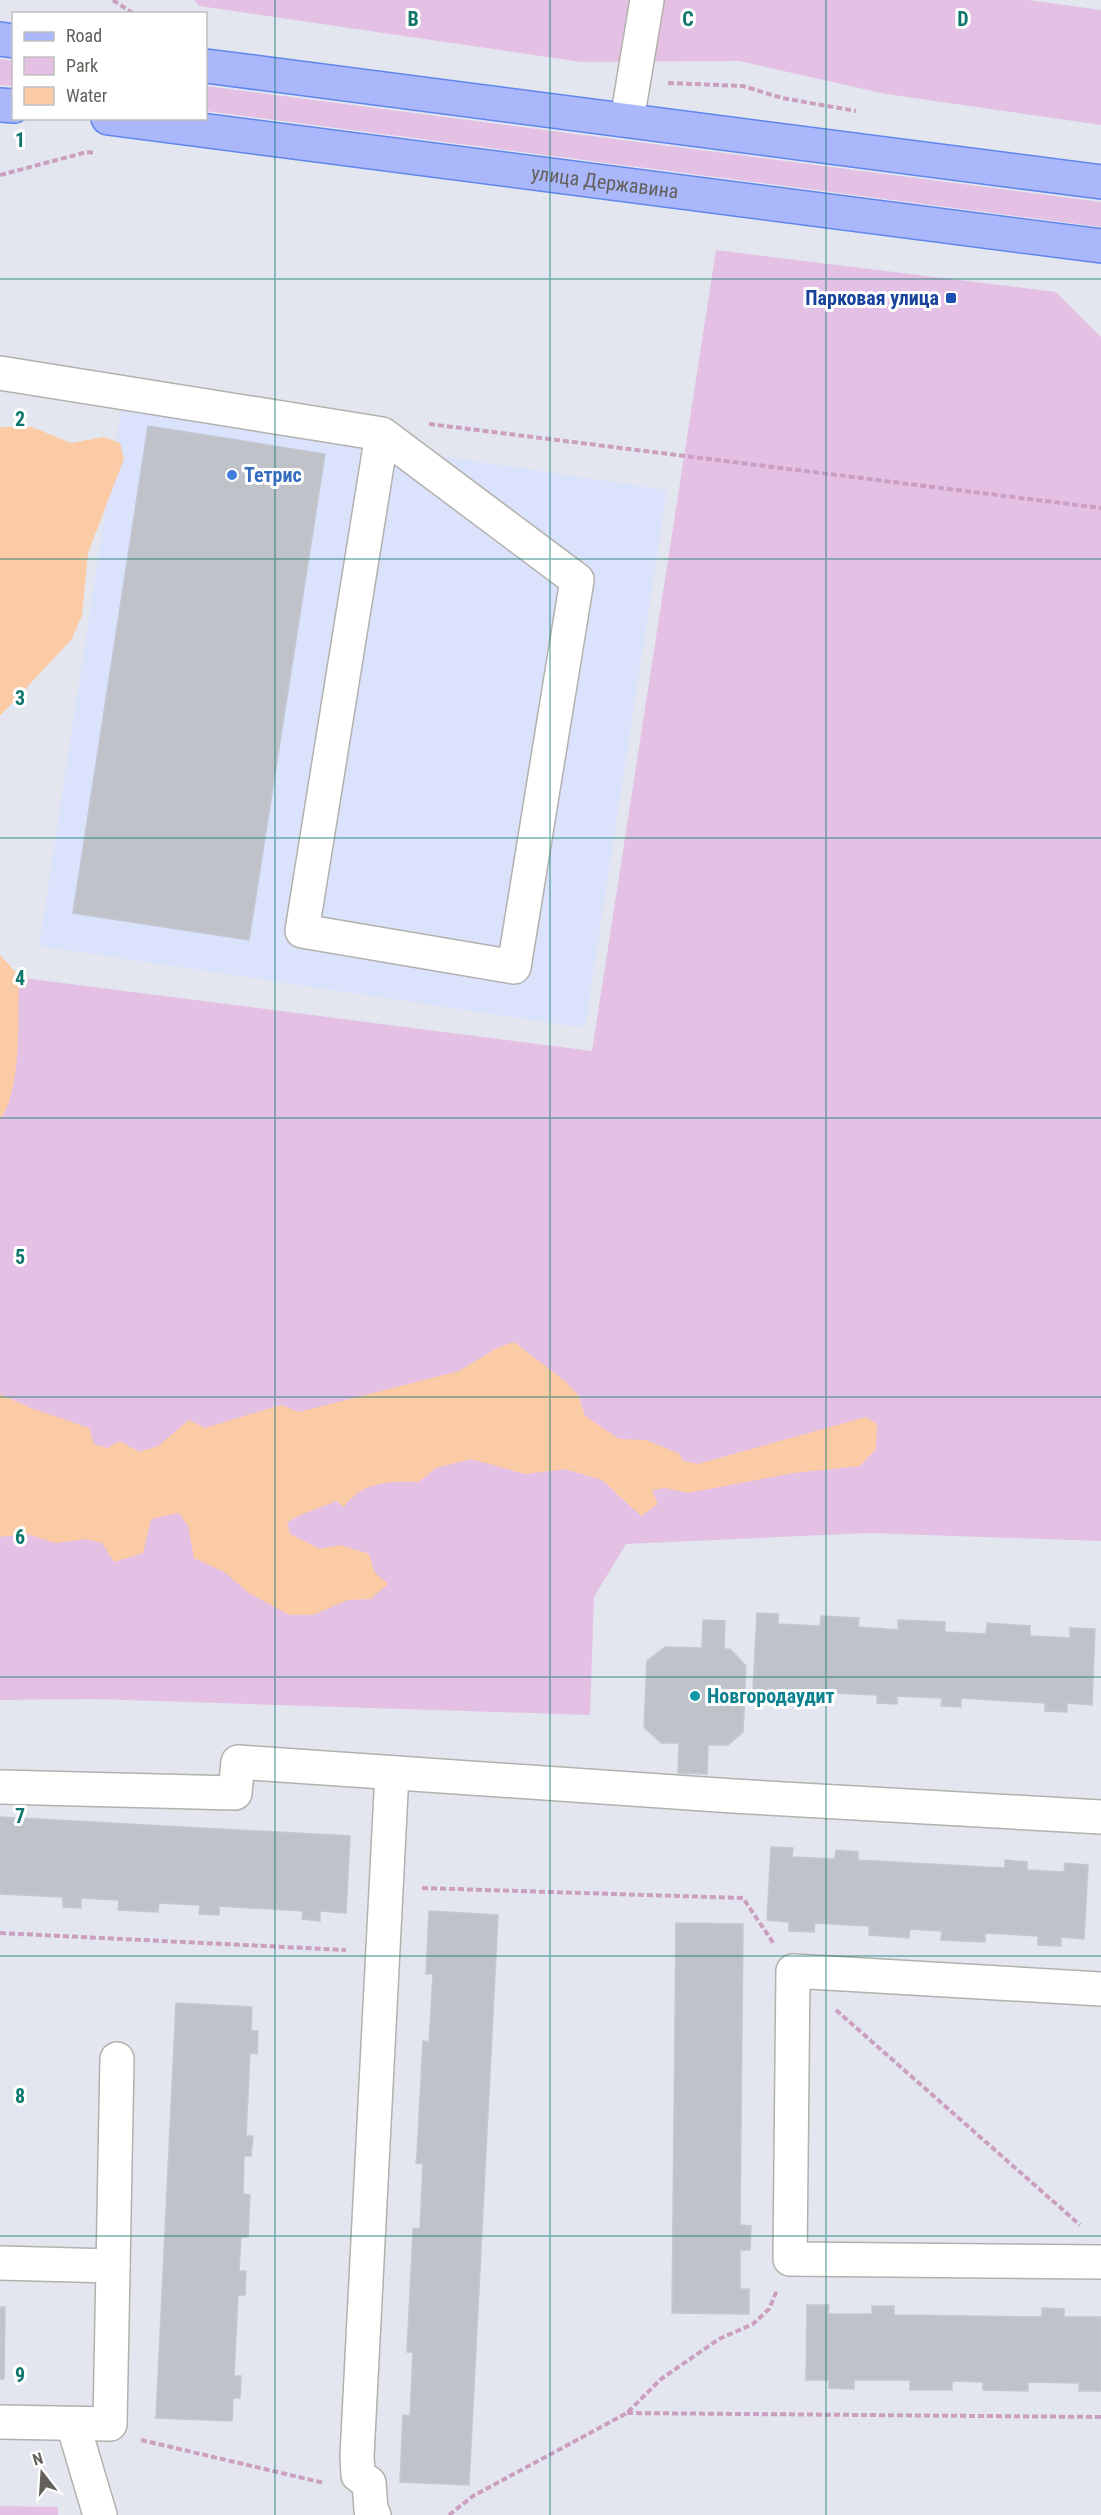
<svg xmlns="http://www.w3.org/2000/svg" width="1101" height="2515" font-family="'Roboto Condensed',sans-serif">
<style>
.commercial{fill:#dae2fc}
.green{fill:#e4c1e4}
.water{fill:#fbcba6}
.building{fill:#c0c2c9;stroke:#c2c7d2;stroke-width:1.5}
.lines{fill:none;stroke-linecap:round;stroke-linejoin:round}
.minor-casing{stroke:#b3b1ad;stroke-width:36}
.major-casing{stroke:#5f86eb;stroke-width:36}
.path{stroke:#cc9fc0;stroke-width:4;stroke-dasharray:6 3;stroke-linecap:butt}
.minor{stroke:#fff;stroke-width:33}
.major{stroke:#abb7fb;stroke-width:33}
.grid{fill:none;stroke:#0f766e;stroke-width:1.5;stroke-opacity:0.55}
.transit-dot{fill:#1a4fb4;stroke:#fff;stroke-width:2}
.shop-dot{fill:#3f7fe0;stroke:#fff;stroke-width:2}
.culture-dot{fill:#0f9aa8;stroke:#fff;stroke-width:2}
.labels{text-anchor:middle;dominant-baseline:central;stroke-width:6;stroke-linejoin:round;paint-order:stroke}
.street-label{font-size:20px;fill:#63605c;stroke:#fff}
.transit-label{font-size:20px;font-weight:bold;fill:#164399;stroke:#fff;text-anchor:end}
.shop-label{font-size:20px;font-weight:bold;fill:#366cbe;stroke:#fff;text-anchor:start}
.culture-label{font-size:20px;font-weight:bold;fill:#0d838f;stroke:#fff;text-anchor:start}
.grid-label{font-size:20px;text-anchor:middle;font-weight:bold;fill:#0f766e;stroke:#fff;stroke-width:6;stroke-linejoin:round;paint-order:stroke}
</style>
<rect width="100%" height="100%" fill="#e3e6ee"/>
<polygon class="commercial" points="121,408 667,490 585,1028 39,946"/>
<g class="green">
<polygon points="194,0 1028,0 1101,10 1101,125 886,94 739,61 581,62 199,6"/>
<polygon points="0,59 13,61 13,86 0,85"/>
<polygon points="206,86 1101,202 1101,227 206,111"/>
<polygon points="716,250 1056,292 1101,337 1101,1541 869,1533 626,1544 594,1597 590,1715 94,1699 0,1700 0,975 592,1051"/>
<polygon points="0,2506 58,2507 58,2515 0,2515"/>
</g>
<g class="water">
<polygon points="0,427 32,427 71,443 104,437 120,443 124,459 88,553 82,615 72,639 0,716"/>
<path d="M0,955L19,976C17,1017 23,1087 0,1120Z"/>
<path d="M514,1342L566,1382L578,1395L585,1416L619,1439L646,1440L680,1454L683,1461L698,1464L866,1417L877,1424L876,1449L860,1466L793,1473L688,1493L665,1488L652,1490L658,1504L641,1516L602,1480L565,1469L525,1474L471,1459L436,1468L419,1482C390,1481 362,1481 344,1507L336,1501C319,1509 302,1512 287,1523L290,1534L320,1549L341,1545L369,1554L375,1573L388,1584L371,1599L348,1600L313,1615H289L249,1593L224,1572L194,1558L188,1526L179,1513L151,1519L143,1553L114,1562L102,1543L86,1539L55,1543L27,1534L0,1537V1394L31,1408L89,1428L94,1444L107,1448L120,1441L139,1452L158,1446L189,1420L205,1428L281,1405L299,1412L459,1371L497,1348Z"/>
</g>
<g class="building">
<polygon points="148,426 325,454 249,940 73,913"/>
<polygon points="757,1613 778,1614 778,1624 820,1626 821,1616 859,1618 858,1627 898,1630 898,1620 945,1622 945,1632 986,1634 987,1623 1030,1626 1030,1636 1070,1638 1070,1628 1095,1629 1092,1705 1067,1703 1067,1712 1045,1711 1045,1703 961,1698 961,1707 941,1706 942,1698 897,1696 897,1704 877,1703 877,1695 792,1691 792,1699 775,1699 775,1690 753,1689"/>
<polygon points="703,1620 725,1621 724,1649 730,1649 746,1666 743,1732 728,1745 708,1745 707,1774 678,1773 679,1743 661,1743 644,1727 647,1661 665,1647 702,1648"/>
<polygon points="0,1817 350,1836 346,1913 320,1911 320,1921 302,1919 303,1911 219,1906 219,1915 199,1914 200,1905 159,1903 158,1912 118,1910 119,1900 81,1898 81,1908 63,1907 63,1897 0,1894"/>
<polygon points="771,1847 793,1848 792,1857 835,1859 836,1850 858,1852 858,1860 892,1862 1005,1868 1005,1860 1027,1862 1027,1870 1064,1872 1065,1863 1088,1865 1084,1939 1061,1937 1061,1946 1038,1945 1038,1936 985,1933 985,1942 941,1940 942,1931 910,1929 909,1938 869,1935 869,1926 815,1923 814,1932 789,1931 789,1922 767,1920"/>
<polygon points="429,1911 498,1915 469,2485 400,2482 403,2415 410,2416 413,2352 407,2352 413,2232 413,2228 420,2229 423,2164 416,2163 417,2155 423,2041 429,2042 433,1974 426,1974"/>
<polygon points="676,1923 743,1924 740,2225 751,2226 750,2250 740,2250 740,2289 749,2289 749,2314 672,2313"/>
<polygon points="176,2003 252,2007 251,2031 258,2031 257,2054 250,2053 246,2136 253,2136 251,2156 244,2156 243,2194 250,2195 248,2237 241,2237 239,2271 246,2271 245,2295 238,2295 234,2376 241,2376 240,2398 233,2398 232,2421 156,2418"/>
<polygon points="807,2305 829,2305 828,2314 872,2314 872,2306 894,2306 894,2315 1042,2317 1042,2308 1064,2309 1064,2317 1101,2317 1101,2391 1079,2391 1079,2383 1028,2382 1028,2391 983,2390 983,2382 952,2381 952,2390 910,2390 910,2380 854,2380 854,2389 829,2388 829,2380 806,2380"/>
<polygon points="0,2307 5,2307 4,2379 0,2379"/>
</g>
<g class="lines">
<defs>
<g id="minor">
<polyline points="627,120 647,0"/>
<polyline points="0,373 382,434 577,580 514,967 302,931 382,434"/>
<polyline points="0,1787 235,1793 238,1762 733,1796 1101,1817"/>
<polyline points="1101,1989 793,1971 790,2259 1101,2262"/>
<polyline points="0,2263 113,2266"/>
<polyline points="0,2422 110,2424 117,2059"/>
<polyline points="73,2424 100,2515"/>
<polyline points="374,2515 371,2510 369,2483 358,2475 357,2456 392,1773"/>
</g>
<g id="major">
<polyline points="0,39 14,41"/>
<polyline points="206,66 1101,182"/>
<polyline points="0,105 14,106"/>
<path id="s1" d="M108,118L1101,246"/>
</g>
</defs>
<use href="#minor" class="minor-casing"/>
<use href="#major" class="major-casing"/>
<g class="path">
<polyline points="113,0 134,14"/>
<polyline points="668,83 743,86 782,98 856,111"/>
<polyline points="0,175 87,152 95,153"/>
<polyline points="429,424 1101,508"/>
<polyline points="422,1888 743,1898 774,1944"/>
<polyline points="0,1933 346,1950"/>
<polyline points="836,2010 1080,2225"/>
<polyline points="627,2413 1101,2417"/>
<polyline points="141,2440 324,2483"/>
<polyline points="449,2515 473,2496 627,2413 661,2379 719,2339 753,2324 769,2309 777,2290"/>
</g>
<use href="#minor" class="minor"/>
<use href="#major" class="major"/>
</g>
<path class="grid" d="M275,0V2515M550,0V2515M826,0V2515M0,279H1101M0,559H1101M0,838H1101M0,1118H1101M0,1397H1101M0,1677H1101M0,1956H1101M0,2236H1101"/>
<rect class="transit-dot" x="945" y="292" width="12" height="12" rx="3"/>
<circle class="shop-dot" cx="232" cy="475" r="6"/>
<circle class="culture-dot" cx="695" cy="1696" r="6"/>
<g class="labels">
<g class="street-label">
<text stroke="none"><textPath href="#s1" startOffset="501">улица Державина</textPath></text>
</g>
<g class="transit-label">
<text x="939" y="298">Парковая улица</text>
</g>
<g class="shop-label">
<text x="244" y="475">Тетрис</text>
</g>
<g class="culture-label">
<text x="707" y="1696">Новгородаудит</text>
</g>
</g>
<g class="grid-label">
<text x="413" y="26">B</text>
<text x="688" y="26">C</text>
<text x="963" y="26">D</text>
<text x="20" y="147">1</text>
<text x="20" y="426">2</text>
<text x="20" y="705">3</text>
<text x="20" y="985">4</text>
<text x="20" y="1264">5</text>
<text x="20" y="1544">6</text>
<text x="20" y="1823">7</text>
<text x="20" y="2103">8</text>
<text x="20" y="2382">9</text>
</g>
<rect x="12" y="12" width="195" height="108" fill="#ffffff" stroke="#c1bfbe" stroke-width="1.5"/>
<rect x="24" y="32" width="30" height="9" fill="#abb7fb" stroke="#c1bfbe" stroke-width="1.5"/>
<text x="66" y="42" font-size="18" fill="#63605c">Road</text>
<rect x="24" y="57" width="30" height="18" fill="#e4c1e4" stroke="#c1bfbe" stroke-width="1.5"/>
<text x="66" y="72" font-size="18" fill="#63605c">Park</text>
<rect x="24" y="87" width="30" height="18" fill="#fbcba6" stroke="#c1bfbe" stroke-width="1.5"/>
<text x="66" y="102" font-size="18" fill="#63605c">Water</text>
<g transform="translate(42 2473) rotate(343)" stroke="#ffffff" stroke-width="4.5" paint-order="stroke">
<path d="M0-4.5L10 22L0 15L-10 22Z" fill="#63605c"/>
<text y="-9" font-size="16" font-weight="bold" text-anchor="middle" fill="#63605c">N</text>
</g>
</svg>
